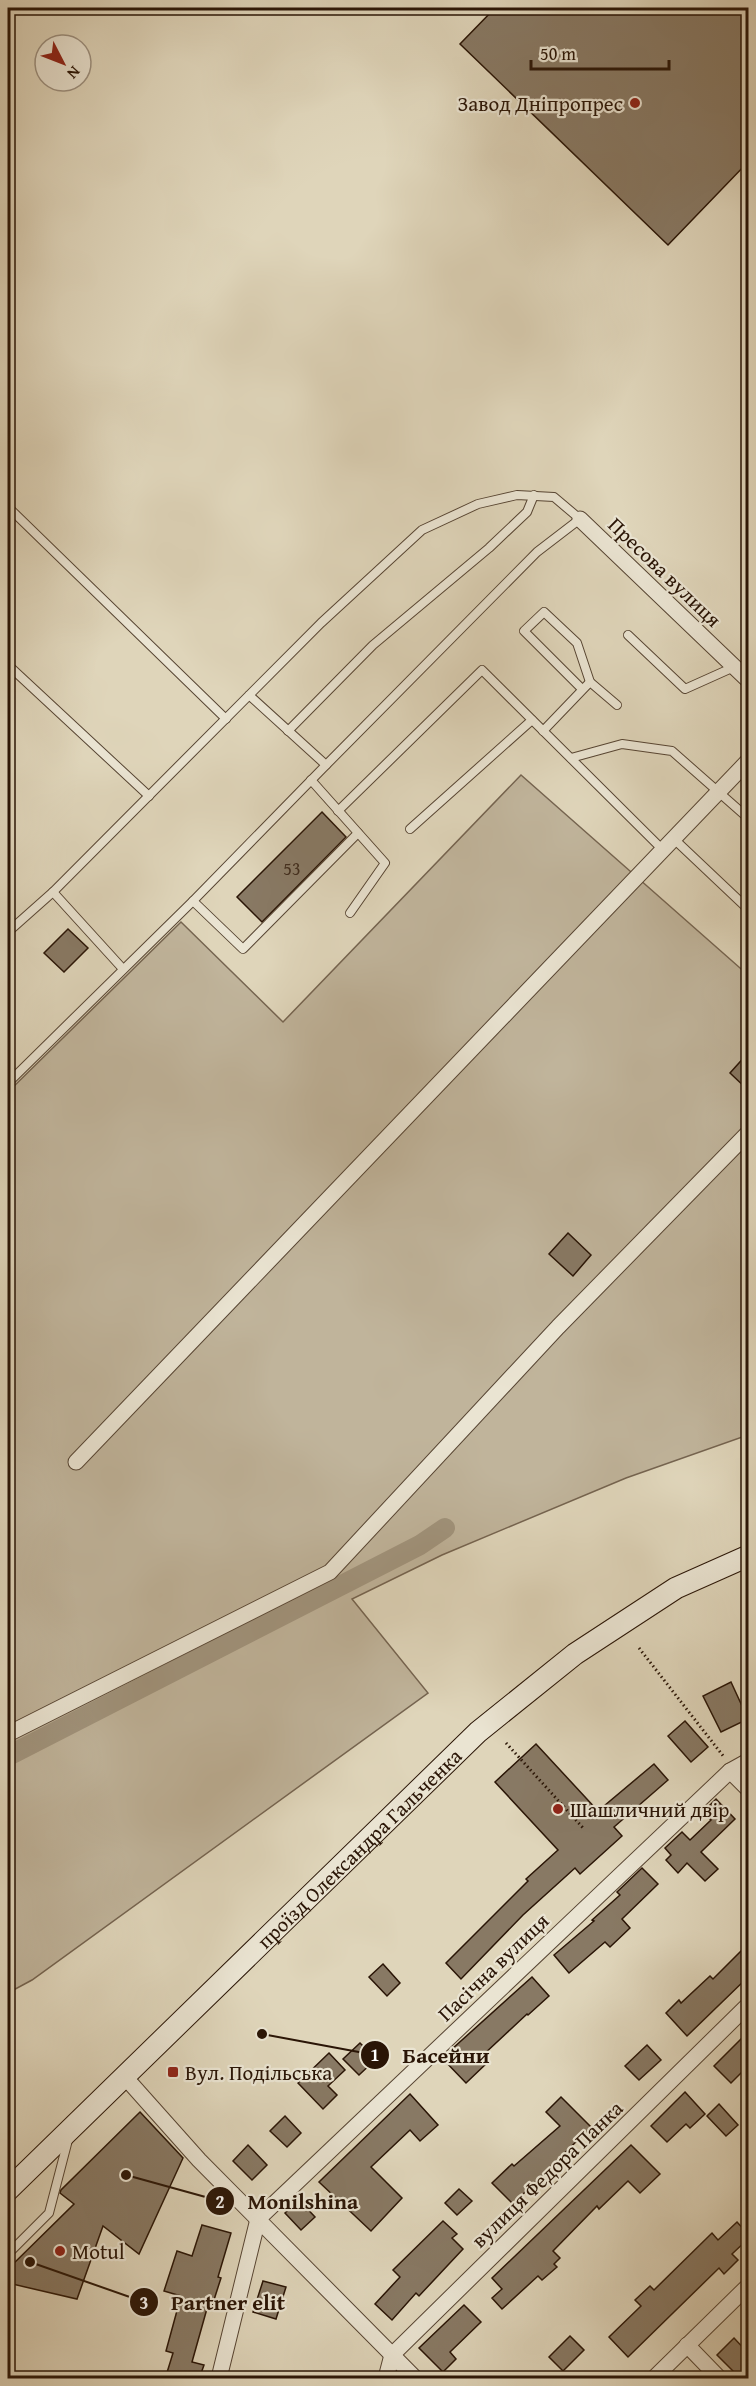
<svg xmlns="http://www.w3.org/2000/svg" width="756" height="2386" font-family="'Gentium Book Plus',serif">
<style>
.green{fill:#c0b49b;stroke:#756450;stroke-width:1.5}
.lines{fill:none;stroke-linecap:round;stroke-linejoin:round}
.canal{stroke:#a1947d;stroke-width:20}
.building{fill:#887964;stroke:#2a1506;stroke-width:1.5}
.service-casing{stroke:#574533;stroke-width:10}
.minor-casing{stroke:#574533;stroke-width:17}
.secondary-casing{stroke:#2a1506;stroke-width:23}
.path{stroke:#2a1506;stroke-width:3;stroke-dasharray:1.5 3;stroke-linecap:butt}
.service{stroke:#eae4d2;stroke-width:8}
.minor{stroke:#eae4d2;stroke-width:15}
.secondary{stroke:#eae4d2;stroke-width:21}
.poi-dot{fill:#8f2418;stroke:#eae4d2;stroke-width:2}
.labels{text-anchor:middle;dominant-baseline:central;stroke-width:4.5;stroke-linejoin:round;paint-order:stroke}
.number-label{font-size:18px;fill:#422e1e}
.poi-label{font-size:21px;fill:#2a1506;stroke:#eae4d2;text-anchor:start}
.street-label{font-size:21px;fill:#2a1506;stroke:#eae4d2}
.leader{fill:none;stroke:#2a1506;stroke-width:2}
.callout-dot{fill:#2a1506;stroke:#eae4d2;stroke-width:2}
.mark-label{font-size:18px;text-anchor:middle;font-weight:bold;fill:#fff}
.callout-label{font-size:22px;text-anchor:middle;font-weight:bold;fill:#2a1506;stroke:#eae4d2;stroke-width:4.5;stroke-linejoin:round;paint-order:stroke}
</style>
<rect width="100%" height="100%" fill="#dfd5ba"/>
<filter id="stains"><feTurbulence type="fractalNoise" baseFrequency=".00333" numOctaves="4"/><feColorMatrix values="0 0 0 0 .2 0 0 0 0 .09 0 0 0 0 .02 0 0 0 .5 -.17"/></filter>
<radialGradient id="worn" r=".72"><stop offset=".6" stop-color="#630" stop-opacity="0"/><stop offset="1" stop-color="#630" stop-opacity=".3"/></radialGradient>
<polygon class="green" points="521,775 748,975 748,1435 626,1478 442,1555 352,1599 428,1693 32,1980 8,1993 8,1092 181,922 283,1022"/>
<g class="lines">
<polyline class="canal" points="8,1756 420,1545 445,1528"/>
</g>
<g class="building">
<polygon points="495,8 748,8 748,162 668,245 460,44"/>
<polygon points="322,812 346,837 262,922 237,897"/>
<polygon points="68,929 88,948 64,972 44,953"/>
<polygon points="748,1053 748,1090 730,1073"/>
<polygon points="568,1233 591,1255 573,1276 549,1254"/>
<polygon points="731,1682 748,1719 721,1732 703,1696"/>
<polygon points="685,1721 708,1747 691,1762 668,1736"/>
<polygon points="536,1744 598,1811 654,1764 668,1780 614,1827 622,1836 580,1874 575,1868 523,1915 461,1979 446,1963 528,1881 526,1879 558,1850 495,1782"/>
<polygon points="716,1799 735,1819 701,1852 718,1869 705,1881 687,1863 678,1873 666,1860 671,1855 665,1848 682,1832 690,1840 711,1820 703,1812"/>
<polygon points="642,1868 658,1884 622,1919 630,1928 610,1947 605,1942 569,1973 554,1955 594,1921 592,1920 620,1895 617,1892"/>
<polygon points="748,1944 748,1977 687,2036 666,2013 679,2000 681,2003 710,1976 713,1979"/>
<polygon points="383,1964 400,1983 387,1996 369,1977"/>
<polygon points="532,1977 549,1996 528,2015 527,2014 482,2056 488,2062 466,2083 442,2058"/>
<polygon points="748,2032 748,2066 731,2083 714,2066"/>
<polygon points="360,2043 376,2059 359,2075 343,2059"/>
<polygon points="647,2045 661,2060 639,2080 625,2066"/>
<polygon points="329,2053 345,2070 328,2086 337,2095 323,2109 298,2083"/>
<polygon points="685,2092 705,2114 690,2128 686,2124 667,2142 651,2126"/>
<polygon points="410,2094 438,2125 420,2141 410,2130 371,2167 402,2198 371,2231 319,2182"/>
<polygon points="561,2097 591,2127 513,2204 492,2183 512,2164 514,2166 560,2126 546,2112"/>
<polygon points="719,2104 738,2125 726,2136 707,2116"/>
<polygon points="140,2112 183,2158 139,2254 103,2226 77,2299 8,2283 8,2269 74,2204 60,2193 61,2190"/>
<polygon points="285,2116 301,2133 287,2147 270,2131"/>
<polygon points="248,2145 267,2165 252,2180 233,2161"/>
<polygon points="631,2145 660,2174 640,2193 628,2181 599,2209 597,2206 553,2251 560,2258 554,2264 557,2267 542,2280 538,2276 502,2309 492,2298 502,2289 492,2278"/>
<polygon points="459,2189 472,2201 457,2215 445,2203"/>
<polygon points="299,2200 315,2217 301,2230 285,2213"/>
<polygon points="443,2221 457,2234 452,2238 463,2249 419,2296 416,2293 392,2320 375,2304 400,2277 393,2270"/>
<polygon points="737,2222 748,2234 748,2239 732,2254 738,2260 724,2274 719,2268 628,2357 609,2337 641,2306 635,2300 650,2286 654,2290 712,2233 718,2240"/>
<polygon points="202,2225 231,2233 218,2277 221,2278 212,2306 208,2305 192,2362 204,2365 199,2379 165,2379 173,2353 166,2351 181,2296 164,2291 177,2251 192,2256"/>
<polygon points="263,2281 286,2287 276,2319 253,2312"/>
<polygon points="464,2305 481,2322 450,2352 456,2359 443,2372 419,2348"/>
<polygon points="570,2336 584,2350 563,2371 549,2357"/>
<polygon points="734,2338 748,2353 748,2365 738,2376 717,2355"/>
</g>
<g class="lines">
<defs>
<g id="service">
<polyline points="8,507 226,719"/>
<polyline points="628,635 685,689 734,667"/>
<polyline points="8,665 149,796"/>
<polyline points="582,689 524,631 544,612 577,643 590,682"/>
<polyline points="288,731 373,645 489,548 527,512 534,495"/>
<polyline points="543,731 590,682 617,705"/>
<polyline points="571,758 622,744 672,751 748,818"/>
<polyline points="311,780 385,863 350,913"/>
<polyline points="338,811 482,670 663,850"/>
<polyline points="410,829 532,720"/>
<polyline points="674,839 748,909"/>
<polyline points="53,892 123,969"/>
<polyline points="193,901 243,949 358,833"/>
<polyline points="8,932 53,892 321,623 422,530 478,504 517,495 554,497 580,519 537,552 326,765 249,695"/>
<polyline points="8,1083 193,901 326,765"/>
<polyline points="8,2254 49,2213 68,2140"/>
</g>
<g id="minor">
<polyline points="580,519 748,680"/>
<polyline points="76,1462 748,761"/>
<polyline points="8,1734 330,1572 558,1327 748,1133"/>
<polyline points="730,1771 748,1789"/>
<polyline points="125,2077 199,2160 415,2378"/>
<polyline points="687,2345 719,2378"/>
<polyline points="219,2378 258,2219 730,1771 748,1761"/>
<polyline points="386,2378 392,2355 748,2005"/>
<polyline points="654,2378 748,2286"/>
</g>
<g id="secondary">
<path id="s1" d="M8,2190L478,1732L575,1654L676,1588L748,1556"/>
</g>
</defs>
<use href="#service" class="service-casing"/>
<use href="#minor" class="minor-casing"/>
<use href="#secondary" class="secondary-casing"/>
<g class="path">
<polyline points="639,1648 724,1757"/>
<polyline points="506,1743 584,1829"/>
</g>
<use href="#service" class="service"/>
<use href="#minor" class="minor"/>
<use href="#secondary" class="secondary"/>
</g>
<g class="poi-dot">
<circle cx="635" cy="103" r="6"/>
<circle cx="558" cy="1809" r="6"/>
<rect x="167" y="2066" width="12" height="12" rx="3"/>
<circle cx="60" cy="2251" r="6"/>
</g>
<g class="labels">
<g class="number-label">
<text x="292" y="868">53</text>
</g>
<g class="poi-label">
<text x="623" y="103" text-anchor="end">Завод Дніпропрес</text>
<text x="570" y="1809">Шашличний двір</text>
<text x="185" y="2072">Вул. Подільська</text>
<text x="72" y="2251">Motul</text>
</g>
<g class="street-label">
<text transform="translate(665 572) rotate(44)">Пресова вулиця</text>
<text stroke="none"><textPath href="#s1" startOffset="490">проїзд Олександра Гальченка</textPath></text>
<text transform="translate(493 1967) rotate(-44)">Пасічна вулиця</text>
<text transform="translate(547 2174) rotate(-44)">вулиця Федора Панка</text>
</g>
</g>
<path class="leader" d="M262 2034L375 2055M126 2175L220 2201M30 2262L144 2302"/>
<g class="callout-dot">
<circle cx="262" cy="2034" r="6"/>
<circle cx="126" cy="2175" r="6"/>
<circle cx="30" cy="2262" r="6"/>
<circle cx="375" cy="2055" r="15"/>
<circle cx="220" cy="2201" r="15"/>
<circle cx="144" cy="2302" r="15"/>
</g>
<g class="mark-label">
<text x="375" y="2061">1</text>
<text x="220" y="2208">2</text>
<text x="144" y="2309">3</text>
</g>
<g class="callout-label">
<text x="446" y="2063">Басейни</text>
<text x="303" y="2209">Monilshina</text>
<text x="228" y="2310">Partner elit</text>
</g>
<rect width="756" height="2386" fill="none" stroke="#dfd5ba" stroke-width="30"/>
<rect x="9" y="9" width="738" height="2368" fill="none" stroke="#2a1506" stroke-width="3"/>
<rect x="15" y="15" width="726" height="2356" fill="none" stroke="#2a1506" stroke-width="1.5"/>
<g transform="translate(63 63) rotate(132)"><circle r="28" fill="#eae4d2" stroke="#9d9180" stroke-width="1.5"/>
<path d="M0-4.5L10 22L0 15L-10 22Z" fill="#8f2418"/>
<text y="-9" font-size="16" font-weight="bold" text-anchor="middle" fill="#2a1506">N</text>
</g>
<path d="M531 60v9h138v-9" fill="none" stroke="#2a1506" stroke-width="3"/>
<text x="540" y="60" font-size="18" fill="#2a1506" stroke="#eae4d2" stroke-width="4.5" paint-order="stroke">50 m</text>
<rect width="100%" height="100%" filter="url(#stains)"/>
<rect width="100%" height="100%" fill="url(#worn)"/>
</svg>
